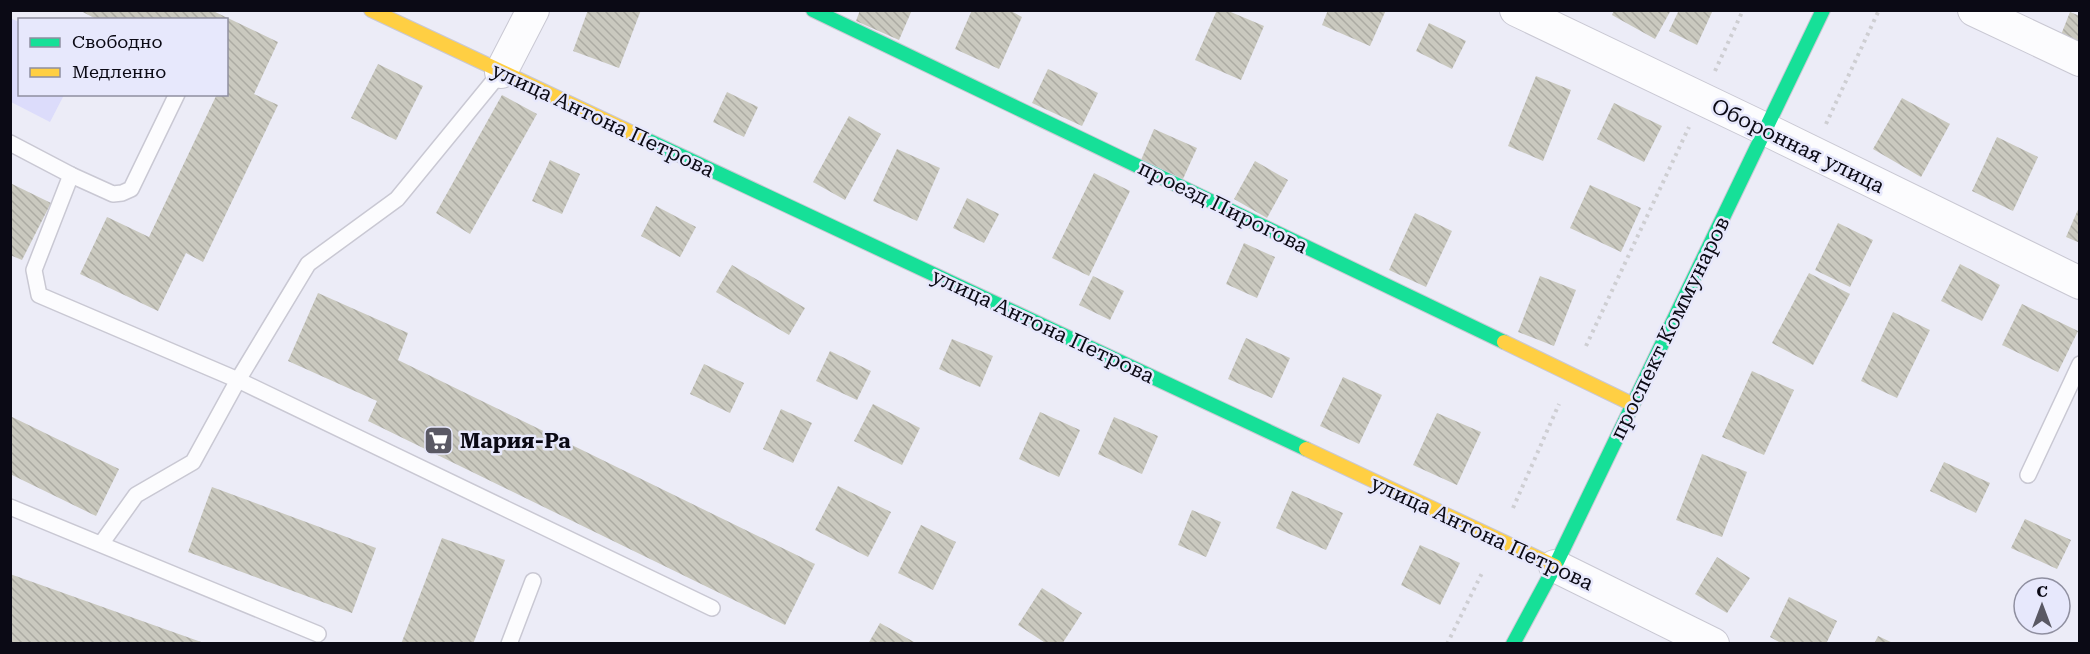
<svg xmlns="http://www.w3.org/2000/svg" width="2090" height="654" font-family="'Roboto Serif',serif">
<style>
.green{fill:#dcdcfb}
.building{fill:url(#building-back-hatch)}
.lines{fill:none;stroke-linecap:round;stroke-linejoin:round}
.lane-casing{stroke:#c9c8d3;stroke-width:18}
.street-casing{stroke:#c9c8d3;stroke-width:34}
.fast-casing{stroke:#c9c8d3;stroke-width:16}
.slow-casing{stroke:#c9c8d3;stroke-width:16}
.path{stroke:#ceced2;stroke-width:4;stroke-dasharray:3 4.5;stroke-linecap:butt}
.lane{stroke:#fcfcfe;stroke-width:15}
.street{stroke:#fcfcfe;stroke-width:32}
.fast{stroke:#16e098;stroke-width:14}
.slow{stroke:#ffcf43;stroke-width:14}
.labels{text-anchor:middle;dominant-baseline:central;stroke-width:5;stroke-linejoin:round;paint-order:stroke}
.street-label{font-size:21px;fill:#0b0a15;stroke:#e7e8fc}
.poi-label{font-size:21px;font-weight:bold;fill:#0b0a15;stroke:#e7e8fc;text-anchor:start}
</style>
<defs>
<pattern id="building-back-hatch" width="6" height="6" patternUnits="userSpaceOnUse" patternTransform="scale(1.5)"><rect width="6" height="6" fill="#cac9bf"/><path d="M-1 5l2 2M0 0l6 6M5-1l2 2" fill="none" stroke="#acaba3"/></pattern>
</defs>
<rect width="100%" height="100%" fill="#ececf7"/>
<polygon class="green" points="10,18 19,22 20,94 64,95 50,122 11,102"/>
<g class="building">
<polygon points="79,10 211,10 278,42 254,94 278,105 203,262 186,253 158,311 80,274 107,217 149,237 217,94 226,94 226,20 98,20"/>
<polygon points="588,10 641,10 619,68 573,51"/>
<polygon points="860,10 912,10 899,40 856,21"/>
<polygon points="972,10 1009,10 1022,17 999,69 955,49"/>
<polygon points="1217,10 1226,10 1264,26 1241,80 1195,60"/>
<polygon points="1328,10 1386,10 1370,46 1322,25"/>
<polygon points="1614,10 1671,10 1655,39 1612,15"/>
<polygon points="1679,10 1713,10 1697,45 1669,31"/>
<polygon points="2070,12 2080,16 2080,54 2057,45"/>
<polygon points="1429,23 1466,41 1452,69 1416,51"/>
<polygon points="378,64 423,86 396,140 351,118"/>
<polygon points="1048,69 1098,93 1082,126 1032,103"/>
<polygon points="1536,76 1571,90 1543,161 1508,146"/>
<polygon points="727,92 758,107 744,137 713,122"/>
<polygon points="502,95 537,114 470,234 436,213"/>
<polygon points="1902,98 1950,124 1921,177 1873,149"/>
<polygon points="1614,103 1662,126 1644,162 1597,139"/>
<polygon points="849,116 881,134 845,200 813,182"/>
<polygon points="1154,129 1197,148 1183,179 1141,160"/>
<polygon points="1997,137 2038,157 2013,211 1972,191"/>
<polygon points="897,149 940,168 917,221 873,201"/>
<polygon points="550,160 580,174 562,214 532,201"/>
<polygon points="1255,161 1288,180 1267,218 1234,199"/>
<polygon points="1094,173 1130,191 1089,276 1052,258"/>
<polygon points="10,183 51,203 22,260 10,255"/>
<polygon points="1590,185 1641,208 1621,252 1570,228"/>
<polygon points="967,198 999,214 984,243 953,228"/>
<polygon points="2080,205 2080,243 2066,237"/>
<polygon points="656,206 696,227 680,257 641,236"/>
<polygon points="1415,213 1452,231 1426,287 1389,270"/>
<polygon points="1838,223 1873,240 1850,287 1815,270"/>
<polygon points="1244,243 1275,257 1257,298 1226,284"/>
<polygon points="1960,264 2000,285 1982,321 1941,301"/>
<polygon points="732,265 805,308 789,335 716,292"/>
<polygon points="1809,273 1850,294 1813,365 1772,343"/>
<polygon points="1093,276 1124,291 1110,320 1079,305"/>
<polygon points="1540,276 1576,290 1554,346 1518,332"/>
<polygon points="318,293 408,333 398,360 815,564 785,625 368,421 377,401 288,361"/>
<polygon points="2022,304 2078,331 2058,372 2002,345"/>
<polygon points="1893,312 1930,330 1897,398 1861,381"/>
<polygon points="1246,338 1290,358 1272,398 1228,379"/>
<polygon points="952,339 993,356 980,387 939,369"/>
<polygon points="830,351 871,371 857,400 816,381"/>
<polygon points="704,364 744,383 730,413 690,394"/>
<polygon points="1752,371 1794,390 1764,455 1722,437"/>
<polygon points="1343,377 1382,395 1359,444 1320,426"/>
<polygon points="873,404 920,428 902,465 854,441"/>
<polygon points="781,409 812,423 793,463 763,449"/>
<polygon points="1040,412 1080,430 1059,477 1019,459"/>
<polygon points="1437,413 1481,432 1457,485 1413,465"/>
<polygon points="10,416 119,469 96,516 10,474"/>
<polygon points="1114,417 1158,436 1142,474 1098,454"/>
<polygon points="1702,454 1747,472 1722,537 1676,520"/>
<polygon points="1944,462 1990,483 1976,513 1930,491"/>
<polygon points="838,486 891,512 868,557 815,530"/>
<polygon points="212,487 376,548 352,613 188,552"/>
<polygon points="1292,491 1343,513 1326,550 1276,528"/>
<polygon points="1192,510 1221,522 1206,557 1178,545"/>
<polygon points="2025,519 2071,540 2057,569 2011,548"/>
<polygon points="921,525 956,542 933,590 898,573"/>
<polygon points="442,538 505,560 473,644 401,644"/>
<polygon points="1420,545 1460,563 1440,605 1401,585"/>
<polygon points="1717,557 1750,578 1727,613 1695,594"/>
<polygon points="10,574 204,643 204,644 10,644"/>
<polygon points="1042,588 1082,613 1062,644 1047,644 1018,625"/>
<polygon points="1789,597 1837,621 1826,644 1783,644 1770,637"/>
<polygon points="880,623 914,642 913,644 868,644"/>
<polygon points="1878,636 1895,644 1874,644"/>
</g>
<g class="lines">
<defs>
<g id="lane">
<polyline points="10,143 71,175 113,194 122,193 131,189 177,94"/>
<polyline points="71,175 34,270 39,295 238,380 712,608"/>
<polyline points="2028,475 2080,364"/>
<polyline points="10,507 318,634"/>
<polyline points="101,544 136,495 193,462 238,380 308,264 397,199 501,72"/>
<polyline points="509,644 533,581"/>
</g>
<g id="street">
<polyline points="1516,10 1767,130 2080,283"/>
<polyline points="1974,10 2080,60"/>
<polyline points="501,72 533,10"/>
<polyline points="1555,566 1713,644"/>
</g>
<g id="fast">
<polyline points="813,10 1504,342"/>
<polyline points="641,137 1306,449"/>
<polyline points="1513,644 1555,566 1823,10"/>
</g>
<g id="slow">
<polyline points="371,10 641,137"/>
<polyline points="1504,342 1632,404"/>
<polyline points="1306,449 1555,566"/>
</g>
</defs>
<use href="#lane" class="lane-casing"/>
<use href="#street" class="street-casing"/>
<use href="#fast" class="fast-casing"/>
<use href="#slow" class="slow-casing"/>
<g class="path">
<polyline points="1715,71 1743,10"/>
<polyline points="1826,124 1879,10"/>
<polyline points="1586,346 1689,127"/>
<polyline points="1513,508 1559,404"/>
<polyline points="1447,644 1482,573"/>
</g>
<use href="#lane" class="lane"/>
<use href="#street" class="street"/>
<use href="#fast" class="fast"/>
<use href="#slow" class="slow"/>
</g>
<defs>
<symbol id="supermarket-square" viewBox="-11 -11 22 22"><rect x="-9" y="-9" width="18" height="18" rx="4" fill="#5a5964" stroke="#e7e8fc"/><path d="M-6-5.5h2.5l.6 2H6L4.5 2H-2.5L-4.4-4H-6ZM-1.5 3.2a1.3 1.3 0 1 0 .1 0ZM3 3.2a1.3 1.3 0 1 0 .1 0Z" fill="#fff"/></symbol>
</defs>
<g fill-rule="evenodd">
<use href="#supermarket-square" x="422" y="424" width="33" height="33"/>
</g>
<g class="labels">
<g class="street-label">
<text transform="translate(603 120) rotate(25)">улица Антона Петрова</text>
<text transform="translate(1798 146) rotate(26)">Оборонная улица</text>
<text transform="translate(1223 207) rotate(26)">проезд Пирогова</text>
<text transform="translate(1043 326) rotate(25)">улица Антона Петрова</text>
<text transform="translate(1670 328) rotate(-64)">проспект Коммунаров</text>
<text transform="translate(1482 533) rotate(25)">улица Антона Петрова</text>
</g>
<g class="poi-label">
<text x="460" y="441">Мария-Ра</text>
</g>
</g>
<rect width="2090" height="654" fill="none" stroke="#0b0a15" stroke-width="24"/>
<rect x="18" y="18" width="210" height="78" fill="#e7e8fc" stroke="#8f8fa0" stroke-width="1.5"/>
<rect x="30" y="38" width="30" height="9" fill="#16e098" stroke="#8f8fa0" stroke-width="1.5"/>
<text x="72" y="48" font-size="18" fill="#0b0a15">Свободно</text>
<rect x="30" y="68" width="30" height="9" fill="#ffcf43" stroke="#8f8fa0" stroke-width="1.5"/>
<text x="72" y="78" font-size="18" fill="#0b0a15">Медленно</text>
<g transform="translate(2042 606)"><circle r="28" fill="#e7e8fc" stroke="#8f8fa0" stroke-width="1.5"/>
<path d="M0-4.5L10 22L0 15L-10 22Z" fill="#5a5964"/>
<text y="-9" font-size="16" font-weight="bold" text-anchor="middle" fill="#0b0a15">С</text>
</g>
</svg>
